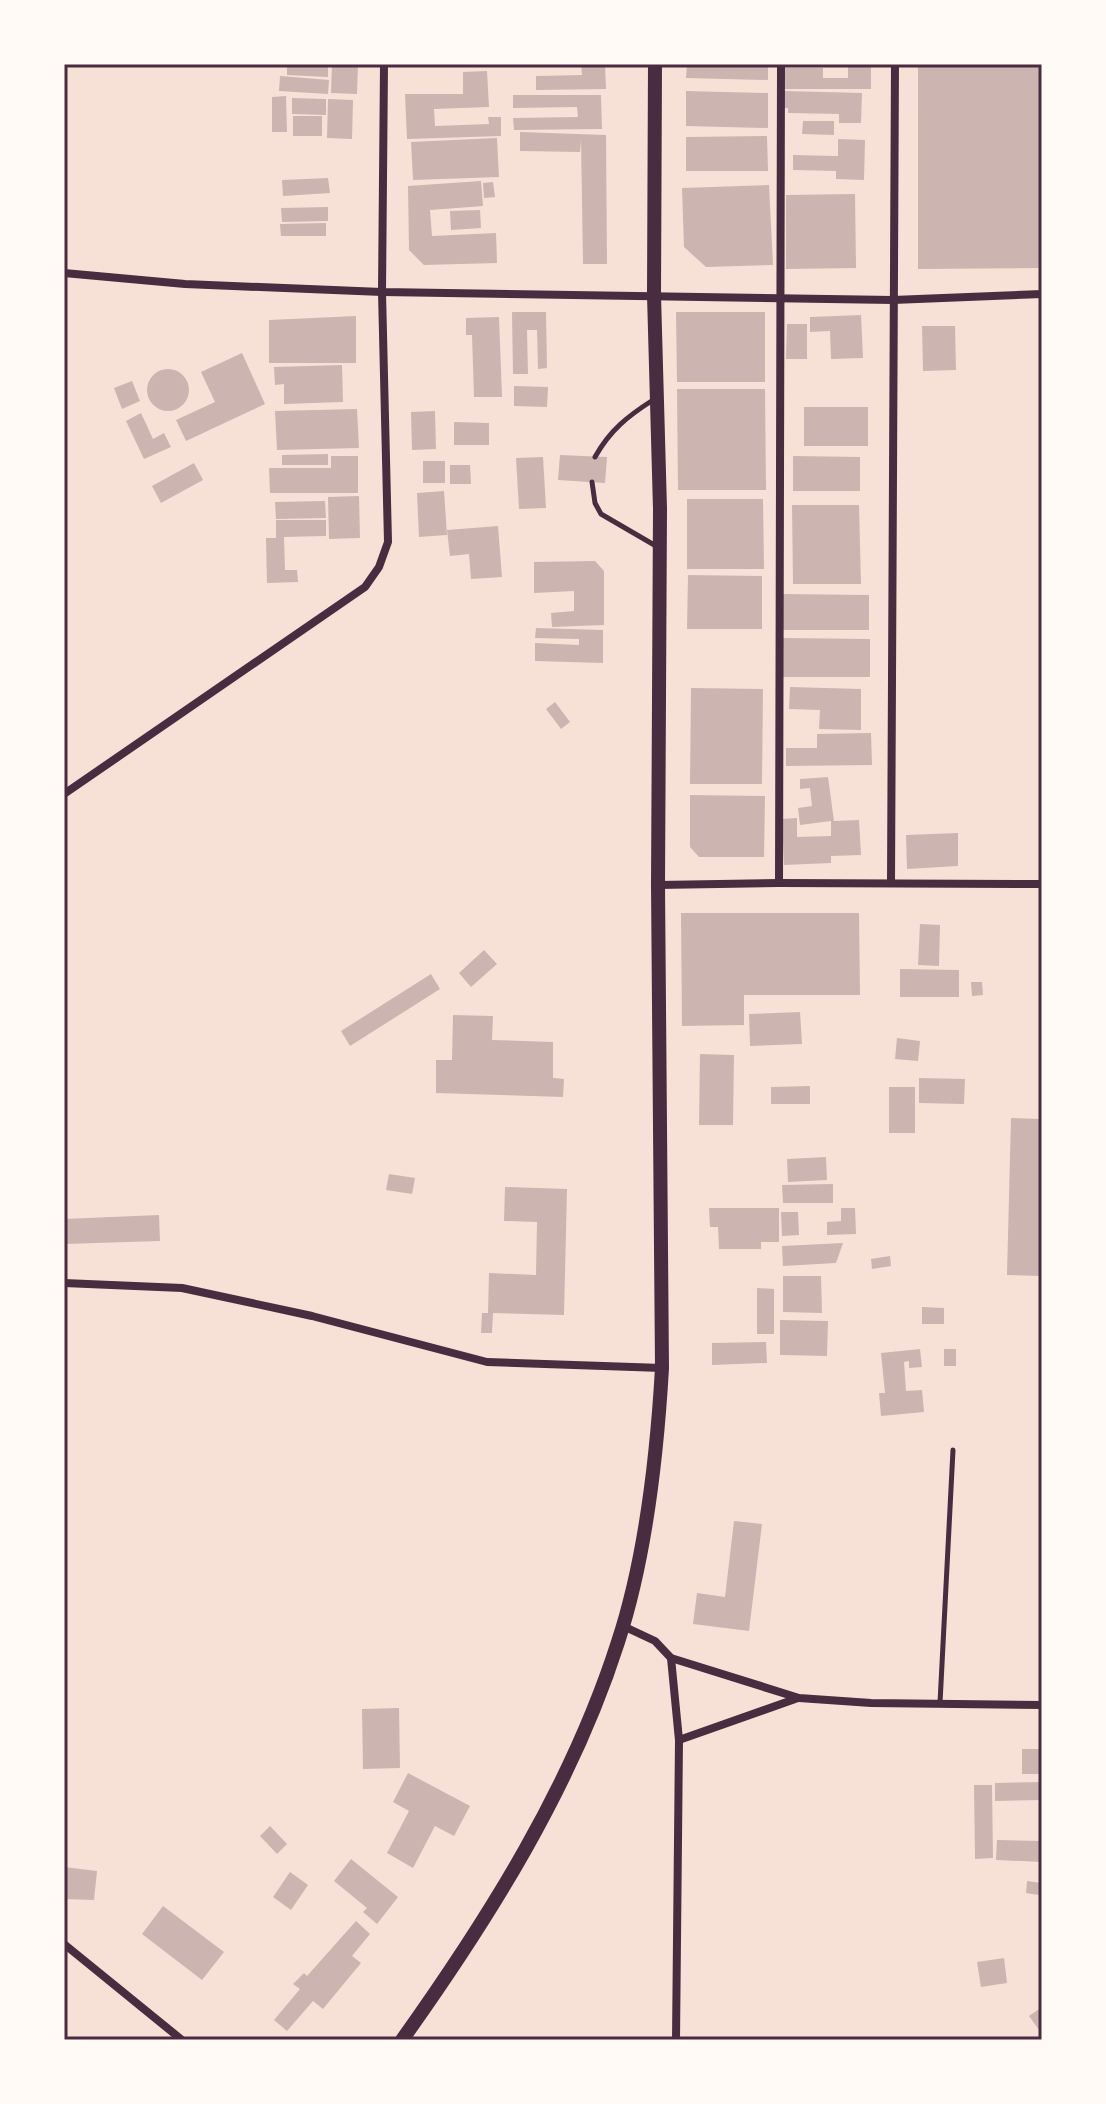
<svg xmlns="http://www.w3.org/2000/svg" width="1106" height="2104" font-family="Jost,sans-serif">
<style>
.building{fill:#ccb4b1}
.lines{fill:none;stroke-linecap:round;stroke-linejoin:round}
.service{stroke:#4a2c40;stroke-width:5}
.minor{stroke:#4a2c40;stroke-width:8}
.secondary{stroke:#4a2c40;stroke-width:14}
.neatline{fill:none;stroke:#4a2c40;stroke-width:3}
</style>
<rect width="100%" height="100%" fill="#f7e1d7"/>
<g class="building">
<polygon points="287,64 328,64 328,77 287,75"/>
<polygon points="332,64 358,64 357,94 331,93"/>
<polygon points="581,64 605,64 606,89 536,90 536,76 582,75"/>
<polygon points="687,64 768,64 768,80 686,78"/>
<polygon points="848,64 871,64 871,89 785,89 785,68 823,68 823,78 848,78"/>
<polygon points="918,64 1042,64 1042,268 918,269"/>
<polygon points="487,71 489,107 434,109 435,126 489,124 488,117 501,117 501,136 407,139 405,94 463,94 463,72"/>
<polygon points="280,76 329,80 328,94 279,91"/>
<polygon points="686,91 768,93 768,128 686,126"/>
<polygon points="784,91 862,93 861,123 839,123 839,114 788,113 788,108 783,108"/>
<polygon points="513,95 601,95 602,129 514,130 513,118 578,117 577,107 513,108"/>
<polygon points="286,96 287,132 272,132 272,97"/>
<polygon points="292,98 326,99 326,115 292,114"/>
<polygon points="328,99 353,100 352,139 327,138"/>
<rect x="293" y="116" width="29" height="20"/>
<polygon points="803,121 834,121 834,135 802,134"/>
<polygon points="520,132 606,135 607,264 583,264 581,139 580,152 520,151"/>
<polygon points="767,136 768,171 686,171 686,137"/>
<polygon points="497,138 499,177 413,180 411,142"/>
<polygon points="838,139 865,140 864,180 836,179 836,171 793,170 793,155 838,156"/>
<polygon points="328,178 330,193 283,196 282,180"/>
<polygon points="481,181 483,206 430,210 432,236 496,233 497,263 424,265 409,250 408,186"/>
<polygon points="493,182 495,197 484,198 483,183"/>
<polygon points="769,185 773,265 706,267 684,247 682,188"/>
<polygon points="855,194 856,268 786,269 786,195"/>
<polygon points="328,207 328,221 282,222 281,208"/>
<polygon points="480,210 481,228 451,230 450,211"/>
<polygon points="326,223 326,236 281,236 280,224"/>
<polygon points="512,312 546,312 547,368 538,369 537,330 527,330 528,374 513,374"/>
<polygon points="676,312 765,312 765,382 677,382"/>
<polygon points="861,315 863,358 831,359 830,331 810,332 810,317"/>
<polygon points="356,316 356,363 269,363 269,320"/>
<polygon points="499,317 502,397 474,397 472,335 466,335 466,318"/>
<polygon points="787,324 807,324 807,359 786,359"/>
<polygon points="922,326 955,326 956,370 923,371"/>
<polygon points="242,353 265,404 186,441 176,420 215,402 201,372"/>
<polygon points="342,365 343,402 284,404 284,384 275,385 274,367"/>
<circle cx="168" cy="390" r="21"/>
<polygon points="132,381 140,401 122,409 114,388"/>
<polygon points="514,386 548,387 547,407 514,406"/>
<polygon points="677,389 765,389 766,490 678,490"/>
<rect x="804" y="407" width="64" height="39"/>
<polygon points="357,409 359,448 277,450 275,411"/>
<polygon points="435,411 436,449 412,450 411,412"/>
<polygon points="141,413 153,439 164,433 171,447 144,459 126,421"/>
<polygon points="454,422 489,423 489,445 454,445"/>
<polygon points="328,454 328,465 282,465 282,455"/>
<polygon points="560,455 607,457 605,483 558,480"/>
<polygon points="331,456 358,456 358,493 270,493 269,468 331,468"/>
<polygon points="793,456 860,457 860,491 793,491"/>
<polygon points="543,457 546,508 519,509 516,458"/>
<rect x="423" y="461" width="22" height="22"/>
<polygon points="194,463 203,480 161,503 152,486"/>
<polygon points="450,465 470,465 471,484 450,484"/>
<polygon points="444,491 447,535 419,537 417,493"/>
<polygon points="359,496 360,538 329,539 328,497"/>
<polygon points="687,499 763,499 764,569 687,569"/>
<polygon points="325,501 326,518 276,519 275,502"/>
<polygon points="792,505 859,505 861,584 793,584"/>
<polygon points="276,520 326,520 326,536 284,537 285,570 297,570 298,582 267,583 266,538 276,538"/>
<polygon points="498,526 502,577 471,579 469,554 450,556 447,530"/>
<polygon points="595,561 604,571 604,625 552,627 551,613 574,611 574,591 534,593 534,562"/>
<polygon points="688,575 762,576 762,629 687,629"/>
<polygon points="783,594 869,595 869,630 783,630"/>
<polygon points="536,628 603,630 603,663 535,661 535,643 579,645 579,639 535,638"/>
<polygon points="783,638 870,639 870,677 782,677"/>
<polygon points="790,687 861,689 861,730 819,729 820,710 789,709"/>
<polygon points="691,688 763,689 762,784 690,784"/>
<polygon points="555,702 570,722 561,729 546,709"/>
<polygon points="871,733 872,765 786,766 786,748 817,748 817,734"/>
<polygon points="828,777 834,821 859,820 861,855 831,856 831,863 784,865 782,819 797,818 797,837 831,836 831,821 800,825 798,808 812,806 810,788 800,789 800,779"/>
<polygon points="690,795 765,796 764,857 699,857 690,847"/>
<polygon points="958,833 958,866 907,869 906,835"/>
<polygon points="681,913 859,913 860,995 744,995 744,1025 682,1026"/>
<polygon points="920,924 940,925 939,966 918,965"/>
<polygon points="484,950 497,964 471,987 459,973"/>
<polygon points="900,969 959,970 959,997 900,997"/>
<polygon points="431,974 440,989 350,1046 341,1031"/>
<polygon points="971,982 982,982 983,995 972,996"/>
<polygon points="800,1012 802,1044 750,1046 749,1014"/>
<polygon points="453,1015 493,1016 492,1040 553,1042 553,1078 564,1079 563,1097 436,1093 436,1060 452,1060"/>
<polygon points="897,1038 920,1041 918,1061 895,1059"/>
<polygon points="700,1054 734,1055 733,1125 699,1125"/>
<polygon points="919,1078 965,1079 964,1104 919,1103"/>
<polygon points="810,1086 810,1104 771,1104 771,1087"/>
<rect x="889" y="1087" width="26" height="46"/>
<polygon points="1011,1118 1042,1119 1042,1216 1040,1216 1039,1258 1042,1258 1042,1276 1007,1275"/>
<polygon points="826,1157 827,1180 788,1182 787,1159"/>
<polygon points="389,1174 415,1178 412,1194 386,1190"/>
<polygon points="833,1184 833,1203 783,1203 782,1185"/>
<polygon points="505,1187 567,1189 564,1315 493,1313 492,1333 481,1333 482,1313 488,1313 489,1273 536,1275 537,1222 504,1221"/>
<polygon points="709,1208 779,1208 779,1242 761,1242 761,1249 719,1249 718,1227 710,1227"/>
<polygon points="841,1208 855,1208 856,1234 827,1235 827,1222 841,1221"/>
<polygon points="781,1212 798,1212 799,1235 782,1236"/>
<polygon points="159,1215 160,1241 64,1244 64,1219"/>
<polygon points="843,1243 836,1263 783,1266 782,1246"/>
<polygon points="890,1256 891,1266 872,1269 871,1259"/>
<polygon points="783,1276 821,1276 822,1313 783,1312"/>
<polygon points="757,1288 774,1289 774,1334 757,1334"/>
<polygon points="922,1307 944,1308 944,1324 922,1324"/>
<polygon points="780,1320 828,1321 827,1356 780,1355"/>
<polygon points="766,1342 767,1363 712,1365 712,1343"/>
<polygon points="920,1349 922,1367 909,1368 909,1361 904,1362 906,1391 922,1390 924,1412 881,1416 879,1393 885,1393 881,1353"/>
<rect x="944" y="1349" width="12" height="17"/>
<polygon points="734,1521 762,1524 749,1631 693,1624 697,1593 725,1597"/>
<polygon points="399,1708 400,1768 363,1769 362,1709"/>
<rect x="1022" y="1749" width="20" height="25"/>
<polygon points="408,1773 470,1806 454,1836 435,1826 413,1868 387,1853 409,1811 393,1802"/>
<polygon points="1042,1782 1042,1800 995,1801 995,1783"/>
<polygon points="974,1785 992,1785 993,1858 975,1859"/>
<polygon points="270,1826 287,1844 277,1854 260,1836"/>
<polygon points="997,1840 1042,1841 1042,1862 996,1860"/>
<polygon points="351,1859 398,1897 377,1924 363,1912 367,1908 334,1881"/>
<polygon points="64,1867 97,1871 94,1900 64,1899"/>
<polygon points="290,1872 308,1885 291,1910 273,1897"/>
<polygon points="1027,1881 1041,1883 1039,1895 1026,1893"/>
<polygon points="163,1906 224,1952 202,1980 142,1934"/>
<polygon points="356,1921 370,1934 352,1956 361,1963 323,2009 313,2001 287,2031 274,2020 300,1989 293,1984 304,1973 307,1976"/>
<polygon points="1004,1958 1007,1983 981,1987 977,1962"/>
<polygon points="1042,2007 1042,2034 1029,2016"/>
</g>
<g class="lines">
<g class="service">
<path d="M595,457C610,430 628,416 653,400"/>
<polyline points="592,482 595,503 601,514 656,546"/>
<polyline points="940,1703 953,1450"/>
</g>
<g class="minor">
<polyline points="64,273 185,284 382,292 893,300 1042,294"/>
<polyline points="64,794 365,587 379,567 388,542 382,292 384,64"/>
<polyline points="779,883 781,64"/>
<polyline points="891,883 895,64"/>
<polyline points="658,885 779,883 1042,884"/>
<polyline points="64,1283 182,1288 312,1316 487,1362 662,1368"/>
<polyline points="623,1626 655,1641 671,1658 679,1740 676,2040"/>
<polyline points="671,1658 799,1698 871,1703 1042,1705"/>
<polyline points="679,1740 798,1698"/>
<polyline points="64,1944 182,2040"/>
</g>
<path class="secondary" d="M402,2040C489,1918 572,1786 618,1642C645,1560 657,1455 662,1368L658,885L660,509L654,295L655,64"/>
</g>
<rect width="1106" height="2104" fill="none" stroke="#fffaf5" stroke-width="132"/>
<rect x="66" y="66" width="974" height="1972" class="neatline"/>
</svg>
